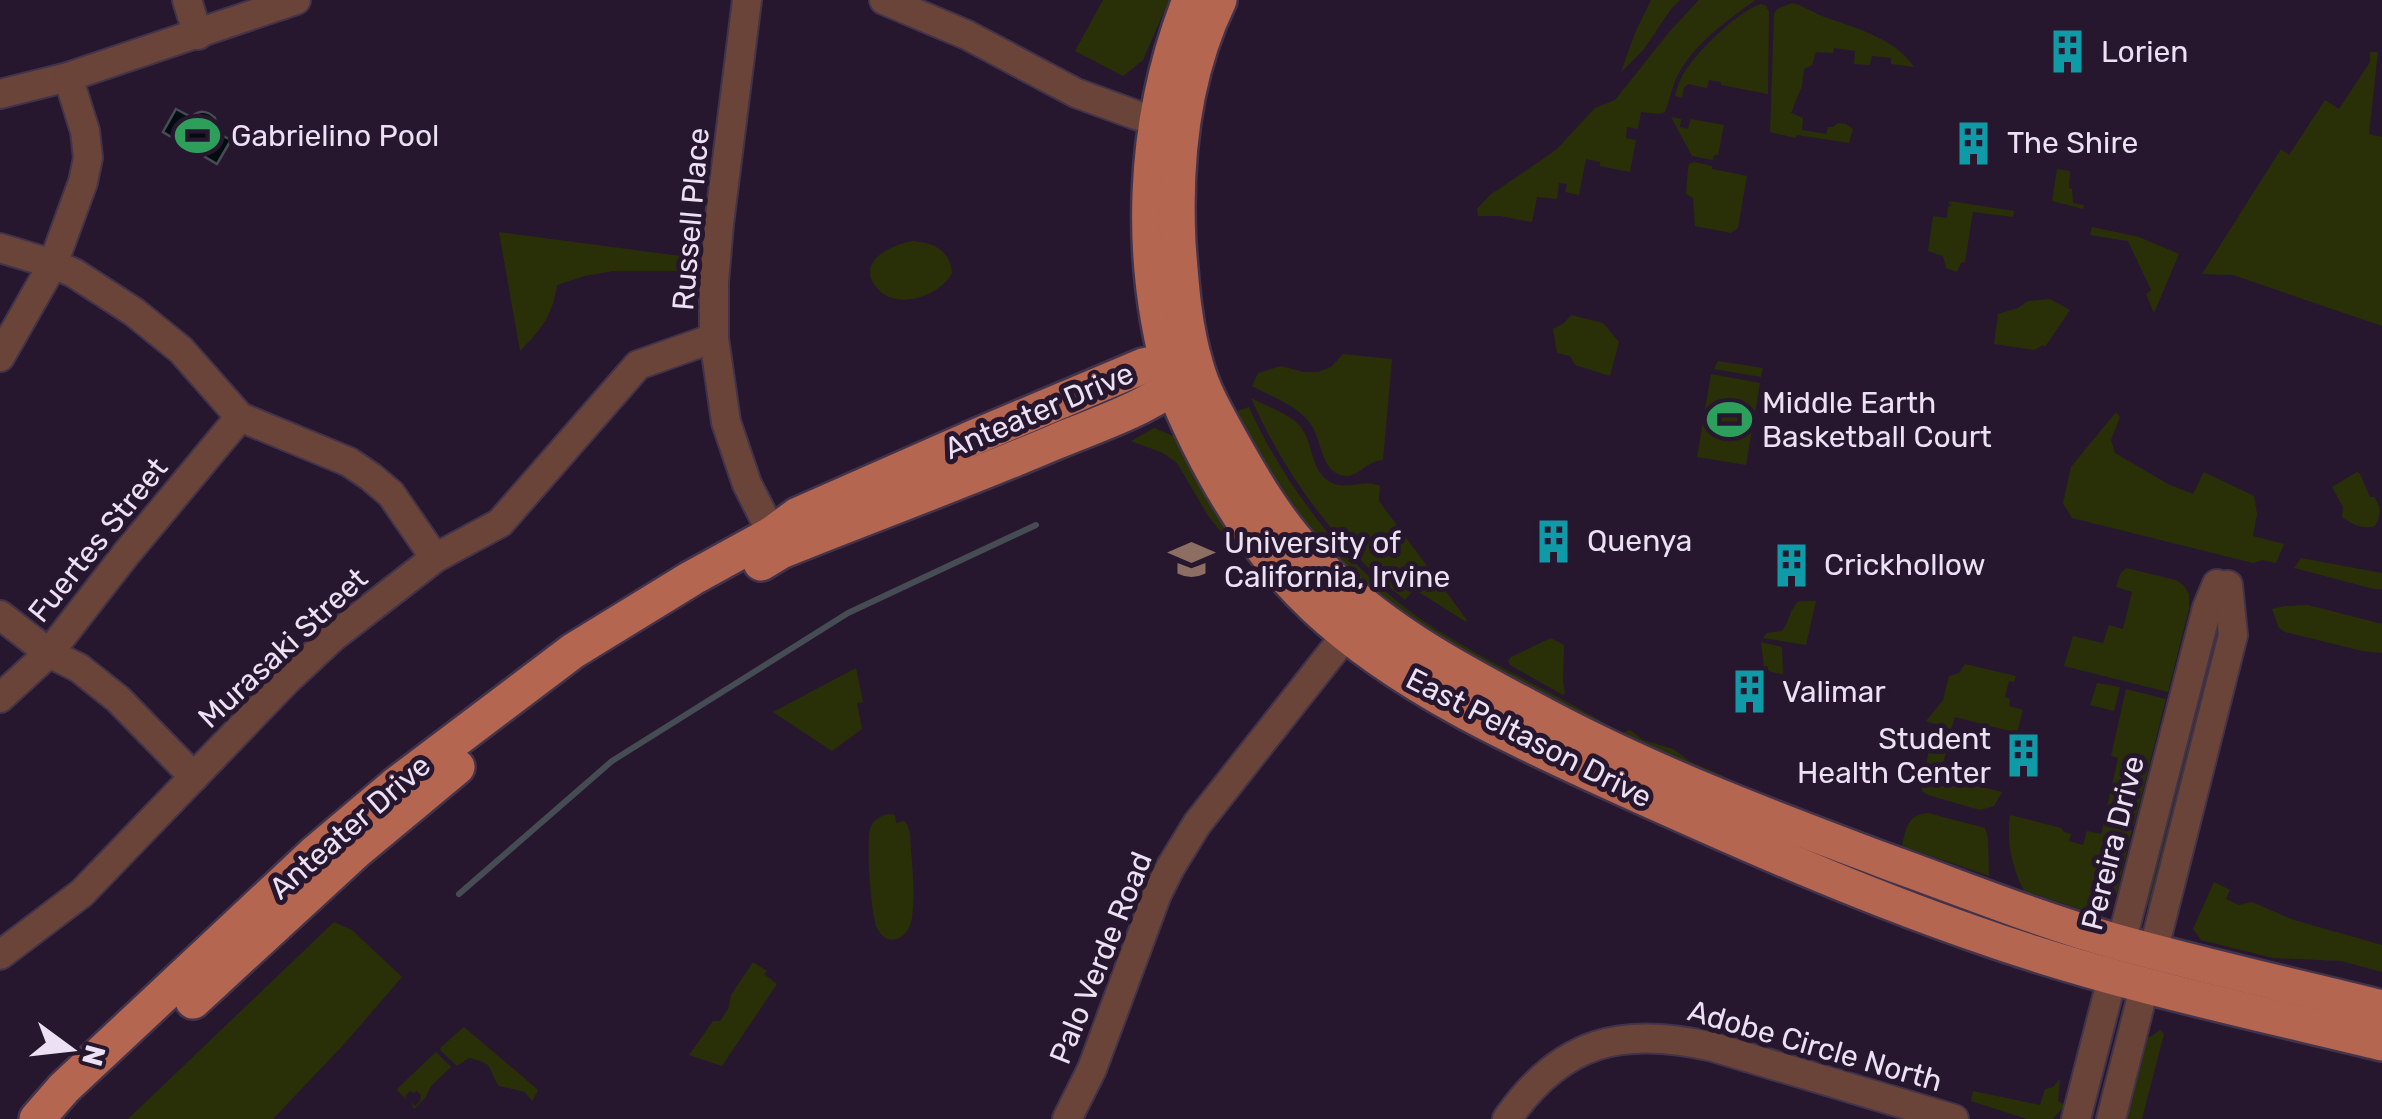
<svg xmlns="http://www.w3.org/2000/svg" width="2382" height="1119" font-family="Rubik,sans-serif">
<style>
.green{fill:#293007}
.water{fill:#000c0f;stroke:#464c53;stroke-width:2.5}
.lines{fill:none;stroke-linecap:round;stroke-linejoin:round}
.stream{stroke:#464c53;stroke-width:6}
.minor-casing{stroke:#42334a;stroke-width:32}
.major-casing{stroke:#42334a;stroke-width:40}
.minor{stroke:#6a4439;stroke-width:28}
.major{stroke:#b56650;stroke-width:35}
.labels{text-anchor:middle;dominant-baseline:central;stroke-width:10;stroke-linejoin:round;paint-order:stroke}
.poi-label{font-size:30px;fill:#ebe1f2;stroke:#26172f;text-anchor:start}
.street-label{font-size:30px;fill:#ebe1f2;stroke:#26172f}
</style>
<rect width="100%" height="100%" fill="#26172f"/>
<g class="green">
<polygon points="1103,0 1169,0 1143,60 1123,76 1075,51"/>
<polygon points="1651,0 1680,0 1671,9 1644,49 1621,72 1635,33"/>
<path d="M1699,0H1755C1728,20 1695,43 1679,73C1672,85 1670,99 1665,112L1658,114L1641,112L1638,129L1627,127L1626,138L1636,140L1630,172L1600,166V162L1586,159L1579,195L1565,192L1567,184L1559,183L1557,199L1537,197L1532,222L1500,216H1478L1477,209L1490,195L1556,150L1595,108L1615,100L1670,31Z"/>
<path d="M1792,3C1802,5 1812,12 1822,16C1854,28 1894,37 1914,67L1891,64V58L1872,56L1870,65L1854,64L1855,51L1834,48L1833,53L1816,52L1812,65L1804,69L1802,86L1791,113L1803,118L1802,130L1826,134L1828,127H1833L1838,123L1846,124L1853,129L1849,143L1797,135L1795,138L1770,132L1774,14L1777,9Z"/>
<path d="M1761,4L1766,6L1769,12L1768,94L1721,85V82L1709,80L1707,88L1688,84L1684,88L1682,98L1675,96C1678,85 1681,76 1688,67C1701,48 1740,10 1761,4Z"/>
<polygon points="2370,52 2378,52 2369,134 2382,137 2382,326 2233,275 2202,274 2281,149 2289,155 2325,100 2339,109 2370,62"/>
<polygon points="1671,117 1681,119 1680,127 1688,129 1691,119 1724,125 1718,155 1714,155 1713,160 1692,156"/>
<polygon points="1694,162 1712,166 1712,169 1747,176 1738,228 1731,233 1695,226 1693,198 1686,194 1688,168 1689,164"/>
<polygon points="2057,169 2070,171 2069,188 2072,189 2073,203 2084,205 2083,209 2052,201"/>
<polygon points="1950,201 2014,211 2013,217 1973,212 1965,262 1961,263 1957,272 1946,268 1943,256 1928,251 1933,216 1947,218 1948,207 1952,205 1948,203"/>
<polygon points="2092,227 2139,237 2179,254 2154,313 2146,294 2151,290 2128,241 2090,235"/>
<path d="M499,232L688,257L687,271H613L585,276L557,285C553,315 541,330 520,351Z"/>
<path d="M913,241C934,243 950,250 952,273C940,296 896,312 876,287C855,261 893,244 913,241Z"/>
<polygon points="2050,299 2070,310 2045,347 2043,345 2034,350 1994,344 1998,314 2018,308 2028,301"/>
<polygon points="1571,315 1603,323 1619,342 1610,376 1575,365 1570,356 1557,353 1553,329 1564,323"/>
<path d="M1343,354L1392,359L1383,460C1367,461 1360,475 1347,476C1322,476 1322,442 1312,426C1300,406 1272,397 1252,386L1258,373L1281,366L1303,372H1318L1331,367Z"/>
<polygon points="1718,361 1763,368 1761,377 1714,369"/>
<polygon points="1711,374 1760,383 1746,465 1697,457"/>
<path d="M1251,398C1266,406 1287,413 1299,425C1313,440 1310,467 1327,480C1345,493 1362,478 1380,486L1379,501L1467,620L1466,622L1414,589L1405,600C1337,546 1286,477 1251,398Z"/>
<path d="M1249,407C1290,498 1361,585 1447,636C1504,671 1565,699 1622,733L1630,730L1643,740L1673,749L1691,762L1724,776L1731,782L1730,787L1727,788C1677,763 1626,738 1576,713C1488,670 1397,623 1329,551C1290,510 1263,460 1237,411Z"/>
<polygon points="2116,412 2120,417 2111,440 2115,453 2168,484 2193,494 2204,472 2254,496 2257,514 2253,536 2284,544 2276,563 2262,560 2253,563 2072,518 2063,503 2071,467"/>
<polygon points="1154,428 1183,440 1242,544 1222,533 1209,517 1177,463 1163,453 1131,441"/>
<path d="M2357,472L2360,474L2370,497H2374C2382,508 2381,514 2375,526C2363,530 2352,524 2342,517L2343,507L2332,487Z"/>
<polygon points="2301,558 2382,573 2382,589 2374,589 2294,568"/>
<polygon points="2126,568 2176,580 2184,586 2189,594 2189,609 2168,692 2064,666 2073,636 2103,643 2109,625 2123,629 2132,592 2116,587 2120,574"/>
<path d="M1799,601H1816L1806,645L1763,638L1767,633L1782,631C1790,621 1789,609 1799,601Z"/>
<polygon points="2308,605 2382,624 2382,653 2362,651 2285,632 2279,628 2272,609 2284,606"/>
<polygon points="2210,635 2222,638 2152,905 2148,906 2144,903"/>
<polygon points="1551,638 1564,645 1563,682 1565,693 1563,695 1510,665 1508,661 1511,657"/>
<polygon points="1761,642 1782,647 1783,674 1771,672 1764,667"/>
<polygon points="1965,664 2016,676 2014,682 2009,681 2005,697 2010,699 2009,706 2023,710 2017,733 1955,717 1951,729 1926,721 1943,700 1949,676 1959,673"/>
<polygon points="856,668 863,702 857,703 862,729 832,751 773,712"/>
<polygon points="2097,683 2120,687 2114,711 2090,705"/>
<path d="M2126,689L2166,699L2134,826L2126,824L2125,827L2132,830L2117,893L2085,911L2024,891C2012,867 2006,841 2010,815L2061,828L2064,832L2071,834L2069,841L2083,845L2087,831L2101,834L2118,758L2111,756Z"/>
<polygon points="1934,731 1950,735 1940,776 2002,792 1994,806 1980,810 1928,795 1922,791 1921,785"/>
<path d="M1928,813L1985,828L1988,838L1989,876L1902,846C1906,828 1907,815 1928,813Z"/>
<path d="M887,814L895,815L896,823L904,821L907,824L910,833C911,859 916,892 912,917C910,938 888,950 877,928C871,915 866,842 870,829C873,820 879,817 887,814Z"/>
<polygon points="2214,882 2230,890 2226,899 2239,905 2252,902 2294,920 2382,945 2382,972 2341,961 2273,958 2201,940 2193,929"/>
<polygon points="334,922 352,930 402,977 346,1042 273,1119 128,1119"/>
<polygon points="753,962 767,971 764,974 777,984 722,1066 689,1055 713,1021 720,1021 728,1009 731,995"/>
<path d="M464,1027L537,1089L538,1091L532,1101L525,1092L499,1086C486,1067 496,1064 469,1058L457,1066L441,1051L440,1048Z"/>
<polygon points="2160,1030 2164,1034 2142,1119 2125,1119 2145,1036 2150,1037"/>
<polygon points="436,1052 451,1067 431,1086 425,1098 414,1109 411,1102 415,1106 420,1101 421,1095 417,1091 413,1093 410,1091 405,1096 407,1100 397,1090 398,1088"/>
<polygon points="2060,1079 2058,1101 2065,1105 2053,1119 2027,1119 1971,1101 1973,1091 2040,1105 2045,1089 2053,1087"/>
</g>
<path class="water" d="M176,109L191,117C200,110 207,110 215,118L217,133L231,140L217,164L163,132Z"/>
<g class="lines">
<polyline class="stream" points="459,894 612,761 848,613 1036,525"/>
<defs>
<g id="minor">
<polyline points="187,0 198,35"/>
<polyline points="747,0 719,224 714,282 714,338 726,422 747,484 780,549"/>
<polyline points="884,0 967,35 1076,93 1136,115 1158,121"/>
<polyline points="0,94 68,77 296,0"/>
<polyline points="0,248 53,264 74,273 134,312 181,350 240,417 349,462 371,477 391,494 435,558"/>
<polyline points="0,357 53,264 83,182 88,158 85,131 68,77"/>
<polyline points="0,615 49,653 79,668 118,699 194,777"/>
<polyline points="0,698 49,653 126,554 240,417"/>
<polyline points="0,955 82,893 287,680 333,637 435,558 500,523 638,365 714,338"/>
<polyline points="1067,1119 1092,1069 1157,894 1170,868 1197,824 1346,635"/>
<path d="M1507,1119C1562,1040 1623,1026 1713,1047L1954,1119"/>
<polyline points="2076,1119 2207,608 2217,584"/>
<polyline points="2111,1119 2233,635 2228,585"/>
</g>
<g id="major">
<path d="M1190,0C1142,122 1137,261 1174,386C1180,406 1190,425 1199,444C1229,504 1266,561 1315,607C1399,686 1517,740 1621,787C1738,840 1855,892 1976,934C2108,981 2246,1010 2382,1043"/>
<path d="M1219,0C1183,74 1174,162 1178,243C1181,284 1184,327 1196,366C1203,392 1217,415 1230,439C1253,480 1277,522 1310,556C1374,625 1454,668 1536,711C1649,772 1768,817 1888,862C1963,889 2037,919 2114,941C2203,966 2293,986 2382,1008"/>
<path d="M761,563L781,551C872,514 964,481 1055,442C1103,422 1153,407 1192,372"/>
<polyline points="193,1001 356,851 457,767"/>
<polyline points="37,1119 64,1088 314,854 397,784 573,651 692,578 772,534 798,515 975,437 1143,366 1168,361 1190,367"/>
</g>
</defs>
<use href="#minor" class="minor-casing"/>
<use href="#major" class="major-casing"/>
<use href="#minor" class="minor"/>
<use href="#major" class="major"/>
</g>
<defs>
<symbol id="building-bare" viewBox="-9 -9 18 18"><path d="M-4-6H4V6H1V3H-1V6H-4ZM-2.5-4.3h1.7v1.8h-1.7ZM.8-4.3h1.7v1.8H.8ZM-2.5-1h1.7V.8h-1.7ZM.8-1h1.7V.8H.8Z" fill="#0f9aa8" stroke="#26172f" stroke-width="2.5" paint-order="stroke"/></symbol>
<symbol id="stadium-bare" viewBox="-9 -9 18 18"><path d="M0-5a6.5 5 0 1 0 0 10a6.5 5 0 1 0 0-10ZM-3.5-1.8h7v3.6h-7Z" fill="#2e9e5b" stroke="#26172f" stroke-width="2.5" paint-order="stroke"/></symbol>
<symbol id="university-bare" viewBox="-9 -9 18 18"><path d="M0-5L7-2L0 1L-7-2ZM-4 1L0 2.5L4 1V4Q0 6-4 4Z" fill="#8d6e63" stroke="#26172f" stroke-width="2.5" paint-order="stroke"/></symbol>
</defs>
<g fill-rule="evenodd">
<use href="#building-bare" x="2036" y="20" width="63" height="63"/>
<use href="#stadium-bare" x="166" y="104" width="63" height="63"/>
<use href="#building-bare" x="1942" y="112" width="63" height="63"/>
<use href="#stadium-bare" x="1698" y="388" width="63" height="63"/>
<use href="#building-bare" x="1522" y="510" width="63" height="63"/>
<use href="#university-bare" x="1160" y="528" width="63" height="63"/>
<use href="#building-bare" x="1760" y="534" width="63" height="63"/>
<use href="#building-bare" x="1718" y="660" width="63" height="63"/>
<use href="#building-bare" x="1992" y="724" width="63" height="63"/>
</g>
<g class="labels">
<g class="poi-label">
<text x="2101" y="52">Lorien</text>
<text x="231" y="136">Gabrielino Pool</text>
<text x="2007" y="143">The Shire</text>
<text x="1762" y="403">Middle Earth<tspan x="1762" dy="34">Basketball Court</tspan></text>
<text x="1587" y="541">Quenya</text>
<text x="1224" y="543">University of<tspan x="1224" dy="34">California, Irvine</tspan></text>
<text x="1824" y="565">Crickhollow</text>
<text x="1782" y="692">Valimar</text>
<text x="1991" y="739" text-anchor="end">Student<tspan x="1991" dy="34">Health Center</tspan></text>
</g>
<g class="street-label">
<text transform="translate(691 219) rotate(-85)">Russell Place</text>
<text transform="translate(1039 411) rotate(-23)">Anteater Drive</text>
<text transform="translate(98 540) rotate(-51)">Fuertes Street</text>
<text transform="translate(283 648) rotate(-43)">Murasaki Street</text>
<text transform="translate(1529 738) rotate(27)">East Peltason Drive</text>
<text transform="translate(350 827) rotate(-41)">Anteater Drive</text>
<text transform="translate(2113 843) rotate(-76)">Pereira Drive</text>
<text transform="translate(1101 958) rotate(-68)">Palo Verde Road</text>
<text transform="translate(1815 1046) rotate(16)">Adobe Circle North</text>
</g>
</g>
<g transform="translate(70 1049) rotate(105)" stroke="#26172f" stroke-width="8" paint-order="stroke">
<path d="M0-8L18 38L0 25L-18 38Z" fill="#ebe1f2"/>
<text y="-15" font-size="28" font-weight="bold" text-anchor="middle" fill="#ebe1f2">N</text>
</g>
</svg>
